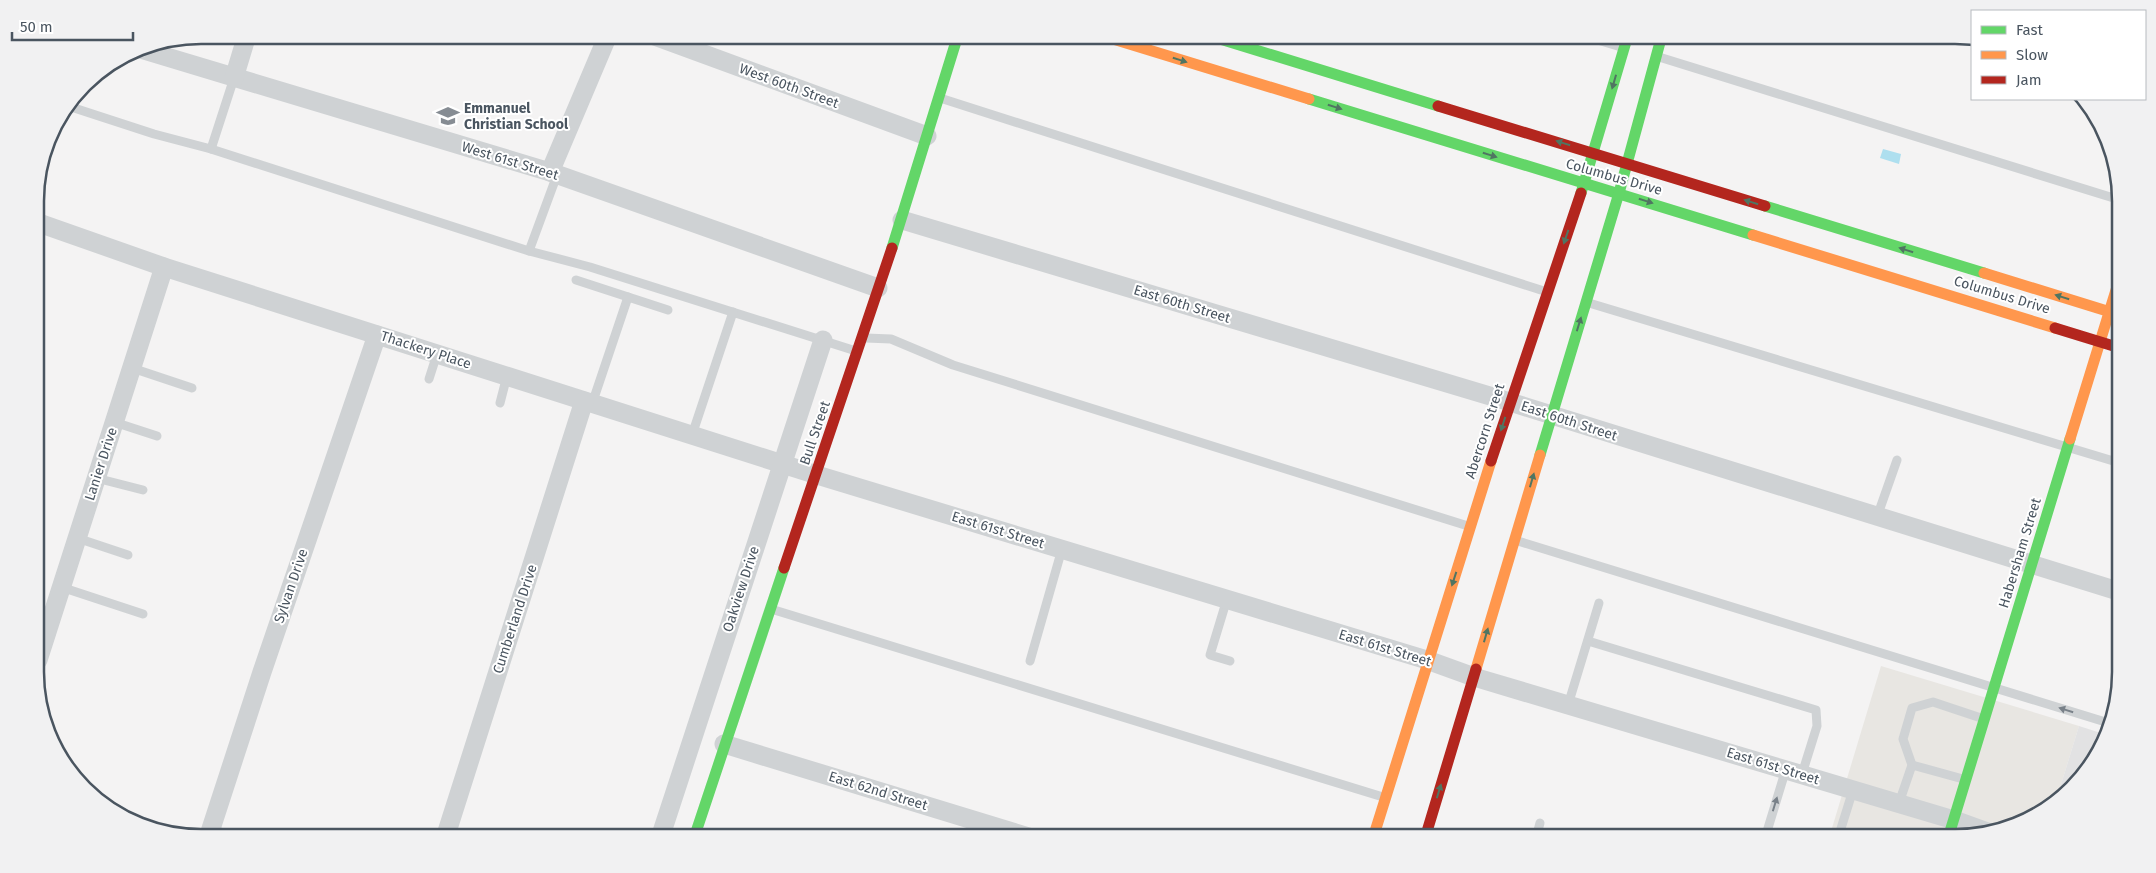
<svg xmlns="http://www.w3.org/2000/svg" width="2156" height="873" font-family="'Fira Sans',sans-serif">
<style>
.commercial{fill:#e8e6e2}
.education{fill:#e2e2e3}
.water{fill:#aedfef}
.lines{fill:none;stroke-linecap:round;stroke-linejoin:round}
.lane{stroke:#cfd2d4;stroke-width:9}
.street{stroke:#cfd2d4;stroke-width:19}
.fast{stroke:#63d668;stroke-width:11}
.slow{stroke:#ff974d;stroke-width:11}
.jam{stroke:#b3261e;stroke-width:11}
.oneway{fill:#507562}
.oneway2{fill:#798189}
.labels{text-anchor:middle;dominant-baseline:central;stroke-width:4;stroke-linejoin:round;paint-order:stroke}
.street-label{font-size:14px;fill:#4a5560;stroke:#fff}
.poi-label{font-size:14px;font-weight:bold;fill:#4a5560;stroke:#fff;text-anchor:start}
.rim{fill:none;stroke:#4a5560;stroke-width:2.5}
</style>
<rect width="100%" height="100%" fill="#f4f3f3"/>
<polygon class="commercial" points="1881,666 2079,726 2055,804 2009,829 1966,838 1829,838"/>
<polygon class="education" points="2079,726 2107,735 2087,773 2055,804"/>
<polygon class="water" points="1883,149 1901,154 1899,164 1880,158"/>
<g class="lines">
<g class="lane">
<polyline points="1581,35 1621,47"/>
<polyline points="1659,57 2120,200"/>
<polyline points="940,98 1544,291"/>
<polyline points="68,106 154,134 211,149 234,78"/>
<polyline points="211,149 529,251 557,175"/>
<polyline points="529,251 590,267 856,351"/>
<polyline points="576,280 668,310"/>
<polyline points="1589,303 2120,463"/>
<polyline points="866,338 891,339 953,365 1468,526"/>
<polyline points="132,368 192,388"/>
<polyline points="429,379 437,354"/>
<polyline points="500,403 507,376"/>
<polyline points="592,404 628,297"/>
<polyline points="114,422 157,436"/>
<polyline points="692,435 733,312"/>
<polyline points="96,478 143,490"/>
<polyline points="1877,517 1897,460"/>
<polyline points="77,538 128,555"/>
<polyline points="1518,541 2112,724"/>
<polyline points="61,587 143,614"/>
<polyline points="1227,599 1210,655 1230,661"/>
<polyline points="771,609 1383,797"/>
<polyline points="1588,641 1816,710 1817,726 1802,774"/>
<polyline points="1030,661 1062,549"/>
<polyline points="1568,705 1599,603"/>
<polyline points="1912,765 1963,779"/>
<polyline points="1899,803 1912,765 1903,739 1912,708 1933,702 1981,718"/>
<polyline points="211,829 239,838"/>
<polyline points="1536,838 1540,823"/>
<polyline points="1765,838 1786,769"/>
<polyline points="1838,838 1853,790"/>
</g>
<g class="street">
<polyline points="652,35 927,136"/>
<polyline points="137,48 550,172 878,288"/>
<polyline points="234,78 247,35"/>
<polyline points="550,172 608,35"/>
<polyline points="902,220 1510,402 2121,592"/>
<polyline points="36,222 164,267 817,475 1427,660 1474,677 1954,820 1990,833"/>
<polyline points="38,660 164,267"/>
<polyline points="724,744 1032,838"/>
<polyline points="208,838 262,672 377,335"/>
<polyline points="445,838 584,401"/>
<polyline points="660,838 823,340"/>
</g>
<g class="fast">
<polyline points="1207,35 1438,106"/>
<polyline points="1309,99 1753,235"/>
<polyline points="1581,193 1628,35"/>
<polyline points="1765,206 1984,273"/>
<polyline points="892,248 958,35"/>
<polyline points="1540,455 1619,193 1662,35"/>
<polyline points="694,838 784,568"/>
<polyline points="1948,838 2070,439"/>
</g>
<g class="slow">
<polyline points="1100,35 1309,99"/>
<polyline points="1753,235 2055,328"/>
<polyline points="1984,273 2120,315"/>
<polyline points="2070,439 2120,277"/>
<polyline points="1476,669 1540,455"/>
<polyline points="1373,838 1491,461"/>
</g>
<g class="jam">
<polyline points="1438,106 1765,206"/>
<polyline points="2055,328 2120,348"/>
<polyline points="1491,461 1581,193"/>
<polyline points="784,568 892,248"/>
<polyline points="1425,838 1476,669"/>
</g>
</g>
<defs><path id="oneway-solid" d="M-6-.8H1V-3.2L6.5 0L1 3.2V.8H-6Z" transform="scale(1.25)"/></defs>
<g class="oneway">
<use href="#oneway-solid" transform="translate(1180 60) rotate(17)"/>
<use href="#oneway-solid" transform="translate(1614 82) rotate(106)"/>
<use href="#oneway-solid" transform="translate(1335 107) rotate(17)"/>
<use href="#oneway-solid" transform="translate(1563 143) rotate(-163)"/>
<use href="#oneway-solid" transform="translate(1490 155) rotate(17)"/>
<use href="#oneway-solid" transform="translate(1646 201) rotate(17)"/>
<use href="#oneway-solid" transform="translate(1751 202) rotate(-163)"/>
<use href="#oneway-solid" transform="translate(1566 237) rotate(109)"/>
<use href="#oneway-solid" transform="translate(1906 250) rotate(-163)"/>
<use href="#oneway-solid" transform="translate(2062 297) rotate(-163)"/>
<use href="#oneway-solid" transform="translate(1579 324) rotate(-73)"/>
<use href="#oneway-solid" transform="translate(1503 424) rotate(108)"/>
<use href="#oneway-solid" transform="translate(1532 480) rotate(-74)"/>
<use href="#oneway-solid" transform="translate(1454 579) rotate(108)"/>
<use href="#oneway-solid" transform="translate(1486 635) rotate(-74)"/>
<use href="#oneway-solid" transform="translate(1439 791) rotate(-73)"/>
</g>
<g class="oneway2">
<use href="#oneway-solid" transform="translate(2066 710) rotate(-163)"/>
<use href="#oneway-solid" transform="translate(1775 804) rotate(-73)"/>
</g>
<defs>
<symbol id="school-bare" viewBox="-9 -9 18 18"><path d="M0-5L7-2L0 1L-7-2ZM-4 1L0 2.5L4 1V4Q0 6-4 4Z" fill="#868c93" stroke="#fff" stroke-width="2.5" paint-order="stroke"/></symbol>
</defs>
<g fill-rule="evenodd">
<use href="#school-bare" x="432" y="100" width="32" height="32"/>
</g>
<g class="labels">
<g class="street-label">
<text transform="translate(789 86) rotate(20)">West 60th Street</text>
<text transform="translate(510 161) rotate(17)">West 61st Street</text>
<text transform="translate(1614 177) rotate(16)">Columbus Drive</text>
<text transform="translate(2002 295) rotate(17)">Columbus Drive</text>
<text transform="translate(1182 304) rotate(17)">East 60th Street</text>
<text transform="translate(426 350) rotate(18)">Thackery Place</text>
<text transform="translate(1569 421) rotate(18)">East 60th Street</text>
<text transform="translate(1485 431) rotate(-72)">Abercorn Street</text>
<text transform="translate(815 433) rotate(-71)">Bull Street</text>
<text transform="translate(101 464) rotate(-72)">Lanier Drive</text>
<text transform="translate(998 530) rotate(17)">East 61st Street</text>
<text transform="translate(2020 553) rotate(-73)">Habersham Street</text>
<text transform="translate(291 586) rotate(-71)">Sylvan Drive</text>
<text transform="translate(741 589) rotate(-72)">Oakview Drive</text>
<text transform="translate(515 619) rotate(-72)">Cumberland Drive</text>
<text transform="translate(1385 648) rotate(17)">East 61st Street</text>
<text transform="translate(1773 766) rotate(17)">East 61st Street</text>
<text transform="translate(878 791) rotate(17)">East 62nd Street</text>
</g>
<g class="poi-label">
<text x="464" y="108">Emmanuel<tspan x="464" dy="16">Christian School</tspan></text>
</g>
</g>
<path d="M0 0H2156V873H0ZM201 44H1955A157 157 0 0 1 2112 201V672A157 157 0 0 1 1955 829H201A157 157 0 0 1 44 672V201A157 157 0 0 1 201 44Z" fill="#f1f1f2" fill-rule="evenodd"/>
<path class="rim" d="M201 44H1955A157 157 0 0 1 2112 201V672A157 157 0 0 1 1955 829H201A157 157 0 0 1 44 672V201A157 157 0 0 1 201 44Z"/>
<rect x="1971" y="10" width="175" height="90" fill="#ffffff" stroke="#b7bbbf"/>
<rect x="1981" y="26" width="25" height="8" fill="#63d668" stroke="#b7bbbf"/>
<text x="2016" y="35" font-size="15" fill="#4a5560">Fast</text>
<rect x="1981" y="51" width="25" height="8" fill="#ff974d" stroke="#b7bbbf"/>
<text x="2016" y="60" font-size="15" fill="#4a5560">Slow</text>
<rect x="1981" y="76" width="25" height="8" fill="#b3261e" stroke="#b7bbbf"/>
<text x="2016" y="85" font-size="15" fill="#4a5560">Jam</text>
<path d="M12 32v8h121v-8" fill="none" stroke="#4a5560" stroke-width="2.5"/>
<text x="20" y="32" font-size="15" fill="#4a5560" stroke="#ffffff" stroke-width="4" paint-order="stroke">50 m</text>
</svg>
